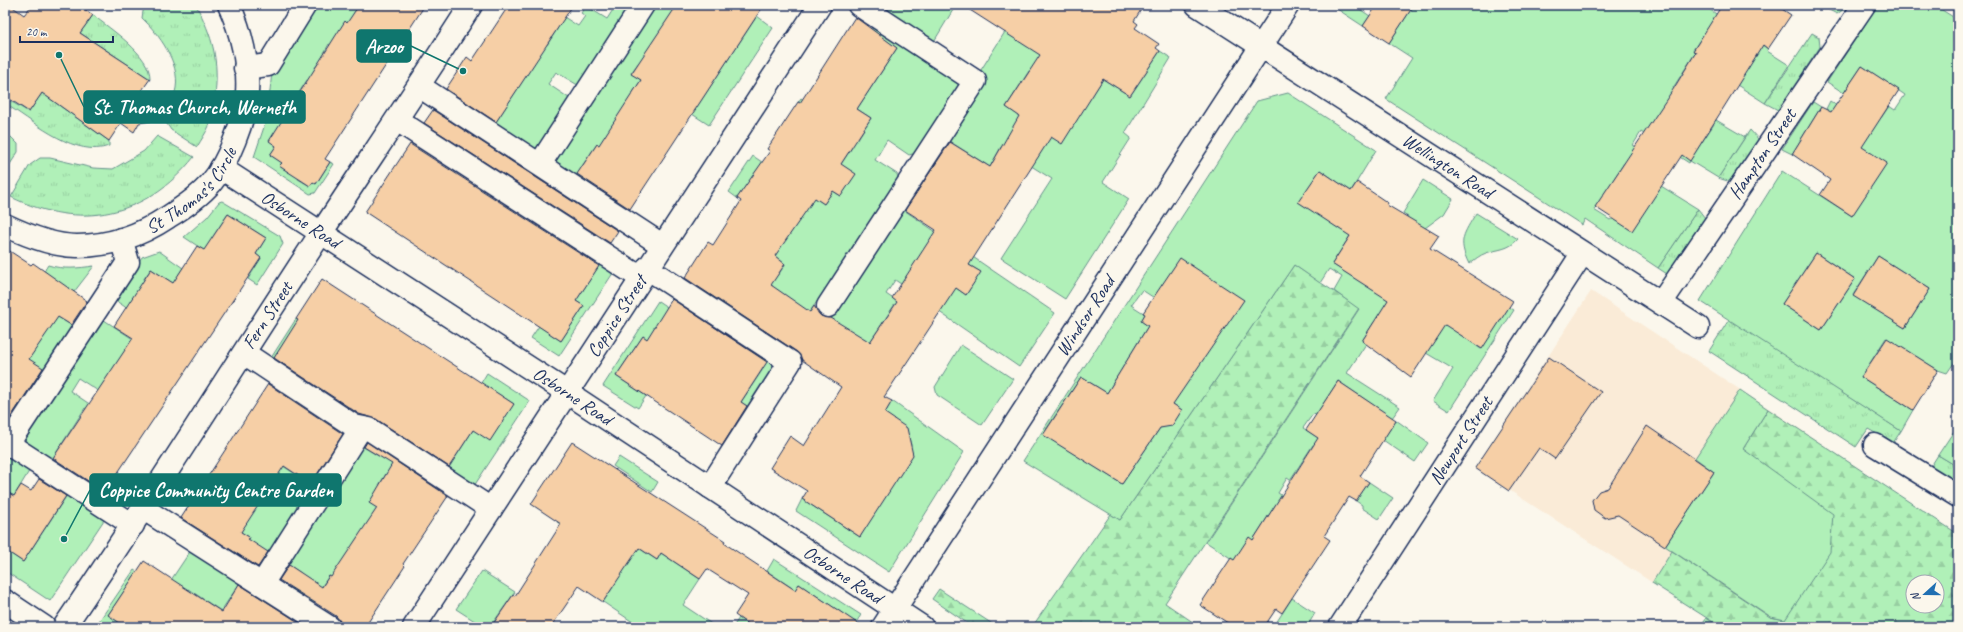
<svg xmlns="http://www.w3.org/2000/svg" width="1963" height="632" font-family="Caveat,sans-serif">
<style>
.built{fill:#faebd7;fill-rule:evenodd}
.grass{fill:url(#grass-tufts);stroke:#66908b}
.forest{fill:url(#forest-firs);stroke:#66908b;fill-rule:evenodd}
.garden{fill:#b0f0b8;stroke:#66908b;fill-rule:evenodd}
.building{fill:#f6cfa6;stroke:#1b2f5e}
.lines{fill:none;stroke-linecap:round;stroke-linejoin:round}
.minor-casing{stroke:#1b2f5e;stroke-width:25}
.minor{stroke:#fbf7ec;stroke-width:22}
.labels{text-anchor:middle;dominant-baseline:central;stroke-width:3.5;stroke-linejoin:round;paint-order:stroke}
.street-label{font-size:19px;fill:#1b2f5e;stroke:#fbf7ec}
.leader{fill:none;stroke:#0f766e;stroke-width:1.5}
.callout-dot{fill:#0f766e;stroke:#fbf7ec;stroke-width:1.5}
.callout{fill:#0f766e;stroke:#0f766e;stroke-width:1.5}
.callout-label{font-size:20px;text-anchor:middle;font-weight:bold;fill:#fff}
</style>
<defs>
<pattern id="grass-tufts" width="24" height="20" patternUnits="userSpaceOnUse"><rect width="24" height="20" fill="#b0f0b8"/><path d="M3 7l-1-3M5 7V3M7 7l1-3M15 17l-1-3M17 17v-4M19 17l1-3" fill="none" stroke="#97cea1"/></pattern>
<pattern id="forest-firs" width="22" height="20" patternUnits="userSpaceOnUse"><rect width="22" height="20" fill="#b0f0b8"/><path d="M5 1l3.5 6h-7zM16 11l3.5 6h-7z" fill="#97cea1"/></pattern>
</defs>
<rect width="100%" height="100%" fill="#fbf7ec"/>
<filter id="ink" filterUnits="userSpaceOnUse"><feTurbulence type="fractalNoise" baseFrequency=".025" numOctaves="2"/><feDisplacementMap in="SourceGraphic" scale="8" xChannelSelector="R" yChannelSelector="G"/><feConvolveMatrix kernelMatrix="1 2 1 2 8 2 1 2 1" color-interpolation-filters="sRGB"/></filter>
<g filter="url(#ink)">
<path class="built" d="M1591,291L1958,534V627H1721L1475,468ZM1913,582H1937V606H1913Z"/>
<g class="grass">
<path d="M144,5H196C213,37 219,60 215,96C214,105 213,117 209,126C206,133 201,140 197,147L171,130L165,121C169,110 174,100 176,88C180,63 159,34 142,18Z"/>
<polygon points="1829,5 1850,5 1837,14 1827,9"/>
<path d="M93,15C110,29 151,55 150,79L80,33Z"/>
<polygon points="1812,33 1819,37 1820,47 1778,110 1765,103"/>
<path d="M42,93L109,141V146C76,158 37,124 10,107L5,98L29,112Z"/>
<polygon points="1750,130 1759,140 1731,182 1718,178"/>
<polygon points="5,131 18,144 18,152 5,172"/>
<path d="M157,136L194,157C146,217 80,231 11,197L30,165L40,158H50L93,168L113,169L144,151Z"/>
<polygon points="1698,209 1705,218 1667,274 1658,268"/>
<polygon points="1730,318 1901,431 1893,443 1868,429 1856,447 1709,351"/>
<polygon points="1938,455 1958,467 1958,483 1931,466"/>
</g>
<g class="forest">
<polygon points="1294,265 1359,308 1165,603 1200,627 1032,627 1111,514 1120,520"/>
<path d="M1768,409L1958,534V627H1721L1652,583L1672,551L1770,617L1785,620L1753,457L1743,449ZM1913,582H1937V606H1913Z"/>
<polygon points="939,589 997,627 973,627 932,599"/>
</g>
<g class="garden">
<polygon points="315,5 359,5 354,13 359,31 345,22 337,50 329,44 324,53 332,58 327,67 319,62 314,69 325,77 318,87 307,80 289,108 299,115 270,155 282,162 280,166 288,172 300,175 298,179 310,186 313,182 316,184 330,162 334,164 315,193 310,194 254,157 267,118 272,72"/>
<polygon points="616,5 635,5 581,87 556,72 548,84 572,100 536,155 492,128 536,60 534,38 547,45 559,26 553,10 578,26 585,16 581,13 586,6 607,19"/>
<polygon points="652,5 699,5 656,74 639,62 631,73 641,80 632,94 614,154 597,144 580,169 596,180 589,191 548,164"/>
<polygon points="891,5 956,5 933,43 886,12"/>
<path d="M1022,5H1124L1088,102L1103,79L1130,96L1160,51L1171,58L1125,133L1131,138L1103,182L1129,199L1065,299L1001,258L1052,179L1001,147L990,167L949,141L926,178L915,202L908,197L986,78L979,73ZM1029,71L1084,107L1036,127L1006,107Z"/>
<polygon points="1331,5 1357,5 1358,8 1370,16 1363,26"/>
<path d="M1414,5H1703L1768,49L1767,51L1789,65L1765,103L1737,85L1708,28L1693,50L1701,56L1694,55L1673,88L1717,116L1716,120L1745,137L1718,178L1690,161L1689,163L1641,132L1633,145L1638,148L1659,185L1624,163L1594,210L1610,220L1661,186L1698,209L1658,268L1585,219L1582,225L1386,99L1412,58L1389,43ZM1670,95L1714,124L1690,160Z"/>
<path d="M1878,5H1934L1958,20V357L1947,373L1938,370L1886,338L1861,377L1913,410L1901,431L1700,301L1782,171L1852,216L1840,133L1846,123L1826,109L1830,101L1857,120L1866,108L1881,118L1889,106L1895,110L1905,95L1862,66L1844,93L1827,82ZM1816,253L1855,279L1821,330L1782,304ZM1878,256L1930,289L1905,328L1853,295Z"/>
<polygon points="757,16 773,28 709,125 692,114"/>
<polygon points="875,23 966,83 920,152 909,155 887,140 875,160 897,174 899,184 822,302 818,300 785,348 701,293 707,284 764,299 773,286 754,274 779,274 785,264 770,252 758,169 737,198 729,192 753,156 824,204 833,191 841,196 841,164 853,146 836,127 798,102 801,98 859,137 871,118 857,109 897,48 871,30"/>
<path d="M1288,93L1376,150L1351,191L1320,170L1299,202L1345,232L1366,201L1371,203L1332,264L1352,276L1399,230L1408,216L1403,213L1423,180L1453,199L1444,214L1425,228L1390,285L1481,349L1509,307L1514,310L1449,411L1433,401L1453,369L1374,322L1362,341L1366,344L1347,373L1400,407L1392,418L1338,381L1316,415L1313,414L1303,428L1357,463L1352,471L1313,445L1290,480L1287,478L1278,493L1330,527L1276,504L1253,540L1287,595L1206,542L1359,309L1334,291L1342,277L1329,269L1320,283L1294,265L1120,520L1023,461L1257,101ZM1142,290L1162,303L1173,404L1182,410L1160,428L1122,484L1043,434L1081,377L1107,393L1148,326L1141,321L1145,314L1131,305Z"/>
<polygon points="1813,102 1821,107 1792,154 1782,149"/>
<polygon points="222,201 280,236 283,244 257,285 248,279 261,258 256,254 266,238 228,214 214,235 208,253 184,237 207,217 219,202"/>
<polygon points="901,208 1055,313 1019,367 922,300 956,288 966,295 980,272 951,253 907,288 895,280 886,294 914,313 913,315 895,304 870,342 816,338"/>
<path d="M1476,213L1518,239C1509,250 1498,249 1486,253C1480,255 1474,260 1469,264C1457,240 1464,234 1476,213Z"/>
<polygon points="159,251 183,268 179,274 187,292 151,269 143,280 179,303 162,331 113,299 142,257"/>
<polygon points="602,261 615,270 559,356 531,338 539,326 561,341 584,306 576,301"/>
<path d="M48,265C63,270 79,268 94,266L74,292L40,281L46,272L44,271Z"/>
<polygon points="658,301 667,307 653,343 643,336 616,376 646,396 638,408 603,386"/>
<polygon points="58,317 77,329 21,413 5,402 5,361 14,349"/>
<polygon points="101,318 133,339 109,398 78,378 70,391 100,411 97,416 85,408 49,464 19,442"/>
<polygon points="296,319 306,325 285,341 271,363 269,361"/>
<polygon points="755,345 780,362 751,409 741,402 763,369 747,359"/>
<polygon points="961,345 1013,379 982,425 937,395 935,387"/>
<polygon points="487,373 530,401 474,486 448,469 473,430 514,404 481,383"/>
<polygon points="1740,390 1768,409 1743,449 1833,514 1830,552 1785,620 1771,617 1665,546 1714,472 1695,458"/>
<polygon points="892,401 964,452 889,572 796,511 802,499 860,537 911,445 909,438 885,413"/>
<polygon points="1396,420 1428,443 1415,462 1383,440"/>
<polygon points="1954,431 1958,433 1958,467 1938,455"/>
<polygon points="360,445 380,457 387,447 415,466 411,473 391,477 386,474 379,485 395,496 344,586 329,576 322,586 338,597 320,594 312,606 289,592 301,573 284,562"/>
<polygon points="5,451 31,468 14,496 5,491"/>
<polygon points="619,457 658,482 652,492 613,466"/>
<polygon points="274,460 315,487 271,556 262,550 251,568 226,552 232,543 249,537 241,532"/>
<polygon points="1369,482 1393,498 1379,519 1362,508 1362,505 1356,501"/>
<polygon points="580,488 634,545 657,560 661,553 700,579 683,605 716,627 640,627 603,602 616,583 576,534 557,522"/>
<polygon points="69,492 106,517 50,601 5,571 5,550 23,562"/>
<polygon points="193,547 242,580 221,611 188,589 181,600 165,589"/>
<polygon points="774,559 861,615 853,627 842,613 799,584 795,590 767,571"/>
<polygon points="134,570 137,572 108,615 126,627 95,627"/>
<polygon points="482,571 515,592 490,627 484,627 456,609"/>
<polygon points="1292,598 1315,613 1307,627 1276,627 1276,623"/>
<polygon points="739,618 752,627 733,627"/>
<polygon points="1706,618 1721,627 1700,627"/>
</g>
<g class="building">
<polygon points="5,5 10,5 24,15 32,5 78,5 93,15 80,33 150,79 140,93 153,102 148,109 151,121 139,123 134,132 121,123 109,141 42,93 29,112 5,96"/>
<polygon points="359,5 425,5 325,159 330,162 316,184 313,182 310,186 279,166 282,163 270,155 276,146 269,141 345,21 347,23"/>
<polygon points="509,5 573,5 496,122 446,89 467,57 472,61"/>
<polygon points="677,5 764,5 630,209 577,174 597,144 599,145 641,80 631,74"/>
<polygon points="962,5 1144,5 1134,21 1138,24 1135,28 1159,44 1156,48 1160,51 1130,96 1103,79 1062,144 1051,137 969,265 981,272 966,295 956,288 884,397 892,401 885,413 907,428 913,455 860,537 802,499 807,491 770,468 790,436 804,446 841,387 802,360 797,352 685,278 708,242 713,245 741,201 737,198 770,151 767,149 798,102 800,103 855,17 897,48 857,109 871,118 841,164 856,174 841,196 833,191 824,204 815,198 775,256 785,264 771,285 810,312 814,306 821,316 831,318 870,342 897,302 892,298 936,230 905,210 950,142 990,167 1019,116 1006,107 1040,55"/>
<polygon points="1377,5 1414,5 1389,43 1363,26"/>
<polygon points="1722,5 1776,5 1791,15 1768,49 1763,45 1690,161 1682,155 1632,231 1595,207 1674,88 1696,52 1693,51"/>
<polygon points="1862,66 1899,90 1862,147 1887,163 1852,216 1820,195 1830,180 1792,154 1821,107 1831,112"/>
<polygon points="433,110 618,231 610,243 424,123"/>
<polygon points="410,144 599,266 576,301 584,306 561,341 365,212"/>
<polygon points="1320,170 1351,191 1357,182 1388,203 1387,205 1439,236 1430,249 1513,301 1482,349 1445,325 1411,377 1362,341 1388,300 1332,264 1350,236 1298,202"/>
<polygon points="228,214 266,238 256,254 261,258 105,492 53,458 133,338 114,326 151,269 173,283 197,246 204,250"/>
<polygon points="5,248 31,265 33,263 87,301 71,325 58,317 29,359 43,368 5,426"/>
<polygon points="1816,253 1855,279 1821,330 1782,304"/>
<polygon points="1878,256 1930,289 1905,328 1853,296"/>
<polygon points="1180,258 1244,300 1173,404 1182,410 1172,426 1160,428 1122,484 1043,435 1081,377 1107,393 1148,326 1141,321 1145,314 1143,313"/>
<polygon points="322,279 514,404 490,441 473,430 449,467 376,419 359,414 274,358 298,320 296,319"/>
<polygon points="672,299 767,362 741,402 747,406 722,446 616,376 643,336 647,339"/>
<polygon points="1887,338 1938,370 1913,410 1861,377"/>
<polygon points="1549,357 1601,392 1555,459 1539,448 1509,491 1475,468"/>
<polygon points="1338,381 1396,420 1360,476 1369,482 1356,501 1349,497 1324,536 1330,540 1282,613 1276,609 1264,627 1234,627 1200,605 1231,558 1234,560 1249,537 1253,540 1318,438 1306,430"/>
<polygon points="268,384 343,434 311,484 284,466 252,515 241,532 249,537 248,539 268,552 258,567 181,518"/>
<polygon points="1647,426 1714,472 1665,546 1618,515 1605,518 1594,510 1592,500 1599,491 1608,488"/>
<polygon points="367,442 448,496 403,564 405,566 365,627 341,627 340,621 336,616 279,580 289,565 322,587 329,576 331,577 377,508 369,503 392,464 364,447"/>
<polygon points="572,442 725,541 724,543 795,590 799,584 863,627 752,627 735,615 748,595 707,569 700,579 661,553 657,560 639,548 603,602 579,586 551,627 491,627 513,595 515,596 561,524 531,504"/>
<polygon points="39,479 66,496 23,562 5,550 5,491 14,496 21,485 31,491"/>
<polygon points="144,561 222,612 239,584 306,627 126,627 108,615"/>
</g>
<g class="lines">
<defs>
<g id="minor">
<path id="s1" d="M1197,5L1698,327"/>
<polyline points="245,68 268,65 305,5"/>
<polyline points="419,86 662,245"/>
<polyline points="397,120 641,278"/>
<polyline points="540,164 643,5"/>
<path id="s2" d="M221,168L568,393L922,627"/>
<path id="s3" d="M5,225C26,235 53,246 77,246C111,246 141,235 168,217C184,207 199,197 211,183C228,163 245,119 247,93C249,64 241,31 229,5"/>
<polyline points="647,268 790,362 710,487"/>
<path id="s4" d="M1661,303L1864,5"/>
<polyline points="828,306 975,81 859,5"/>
<polyline points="244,353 354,426 369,429 491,509"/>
<polyline points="5,442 133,525"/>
<polyline points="8,444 128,262 121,239"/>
<polyline points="1875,445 1958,496"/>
<polyline points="144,509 329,627"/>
<polyline points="262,584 361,428"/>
<polyline points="5,601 44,627"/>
<path id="s5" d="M64,627C153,497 235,364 321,233C371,157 422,82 471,5"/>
<path id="s6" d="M414,627L820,5"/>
<path id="s7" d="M883,627L1288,5"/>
<path id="s8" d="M1340,627L1582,254"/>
</g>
</defs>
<use href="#minor" class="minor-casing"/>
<use href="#minor" class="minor"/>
</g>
</g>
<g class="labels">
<g class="street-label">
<text stroke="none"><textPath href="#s4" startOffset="180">Hampton Street</textPath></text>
<text stroke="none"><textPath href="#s1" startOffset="298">Wellington Road</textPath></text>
<text stroke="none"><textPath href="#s3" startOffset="208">St Thomas's Circle</textPath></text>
<text stroke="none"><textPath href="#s2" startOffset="95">Osborne Road</textPath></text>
<text stroke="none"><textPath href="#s5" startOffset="372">Fern Street</textPath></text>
<text stroke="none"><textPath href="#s6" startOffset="371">Coppice Street</textPath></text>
<text stroke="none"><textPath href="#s7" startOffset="371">Windsor Road</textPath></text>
<text stroke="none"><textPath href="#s2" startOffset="419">Osborne Road</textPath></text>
<text stroke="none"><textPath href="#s8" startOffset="222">Newport Street</textPath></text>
<text stroke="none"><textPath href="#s2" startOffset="743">Osborne Road</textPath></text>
</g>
</g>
<path class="leader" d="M463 71L411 46M59 55L84 107M64 539L90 490"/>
<g class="callout-dot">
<circle cx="463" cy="71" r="4"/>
<circle cx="59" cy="55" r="4"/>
<circle cx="64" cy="539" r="4"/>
</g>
<g class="callout">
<rect x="357" y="30" width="54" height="32" rx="4"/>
<rect x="84" y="91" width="221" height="32" rx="4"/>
<rect x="90" y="474" width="251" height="32" rx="4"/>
</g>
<g class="callout-label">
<text x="384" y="53">Arzoo</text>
<text x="194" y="114">St. Thomas Church, Werneth</text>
<text x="216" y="497">Coppice Community Centre Garden</text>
</g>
<rect width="1963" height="632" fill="none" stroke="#fbf7ec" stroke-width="20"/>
<rect x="10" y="10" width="1943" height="612" fill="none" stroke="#1b2f5e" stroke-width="1.5" filter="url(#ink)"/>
<g transform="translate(1925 594) rotate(249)"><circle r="19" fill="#fbf7ec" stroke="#a1a7b3"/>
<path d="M0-3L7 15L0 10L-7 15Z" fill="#1f6fb2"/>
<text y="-6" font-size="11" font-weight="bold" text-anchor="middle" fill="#1b2f5e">N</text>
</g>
<path d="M20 36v6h93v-6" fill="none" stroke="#1b2f5e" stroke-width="2"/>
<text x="26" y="36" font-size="12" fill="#1b2f5e" stroke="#fbf7ec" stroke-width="3" paint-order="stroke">20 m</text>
</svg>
